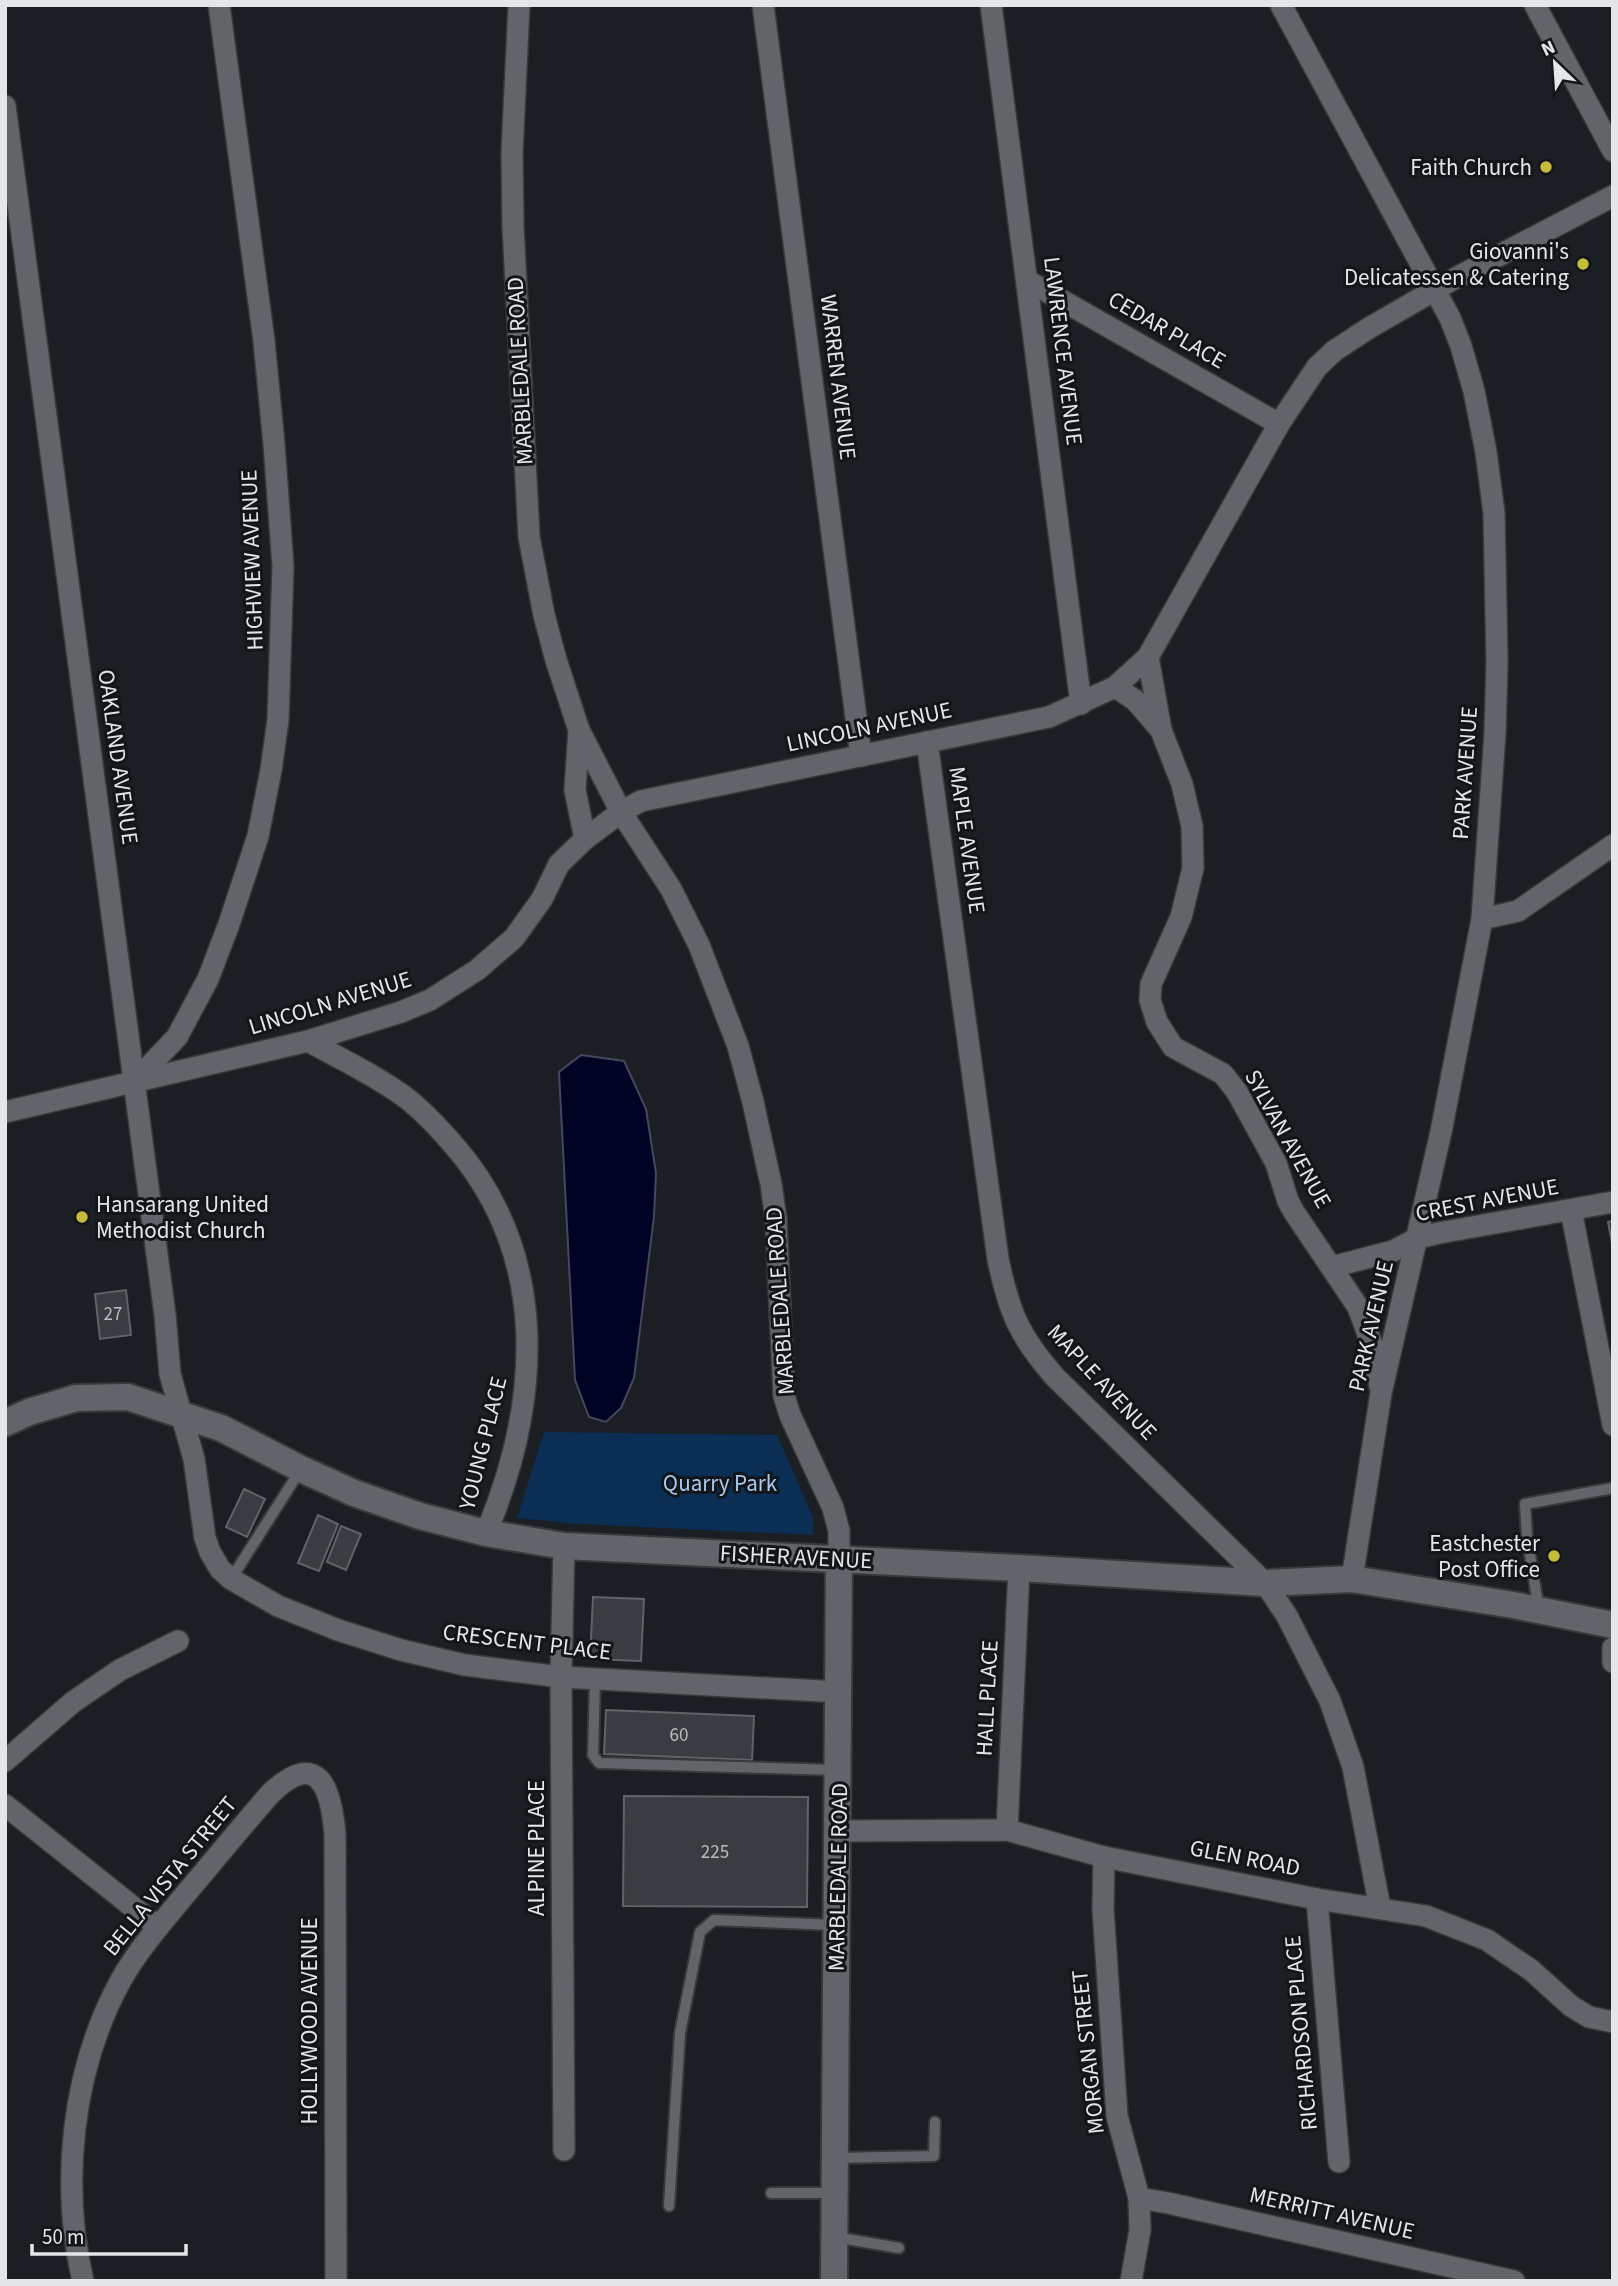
<svg xmlns="http://www.w3.org/2000/svg" width="1618" height="2286" font-family="'Source Sans 3',sans-serif">
<style>
.green{fill:#0b2e54}
.water{fill:#000323;stroke:#44475f;stroke-width:2}
.building{fill:#393d41;stroke:#5f6368;stroke-width:2}
.lines{fill:none;stroke-linecap:round;stroke-linejoin:round}
.service-casing{stroke:#373a3d;stroke-width:14}
.minor-casing{stroke:#373a3d;stroke-width:24}
.tertiary-casing{stroke:#373a3d;stroke-width:30}
.service{stroke:#61656a;stroke-width:10}
.minor{stroke:#61656a;stroke-width:21}
.tertiary{stroke:#61656a;stroke-width:26}
.poi-dot{fill:#c8bb3b;stroke:#121519;stroke-width:2.5}
.labels{text-anchor:middle;dominant-baseline:central;stroke-width:6;stroke-linejoin:round;paint-order:stroke}
.number-label{font-size:19px;fill:#b9bcc0}
.poi-label{font-size:23px;fill:#e4e7ea;stroke:#121519;text-anchor:end}
.street-label{font-size:23px;fill:#e4e7ea;stroke:#121519}
.park-label{font-size:23px;fill:#a9c8ed;stroke:#121519}
</style>
<rect width="100%" height="100%" fill="#1b1f23"/>
<polygon class="green" points="544,1432 777,1435 813,1517 813,1535 578,1524 517,1518"/>
<polygon class="water" points="581,1055 624,1061 646,1109 656,1173 654,1216 634,1378 621,1408 606,1422 589,1417 575,1380 559,1072"/>
<g class="building">
<polygon points="1613,1221 1613,1243 1612,1243 1608,1222"/>
<polygon points="126,1290 131,1335 100,1339 95,1294"/>
<polygon points="244,1489 265,1499 247,1537 226,1527"/>
<polygon points="318,1515 338,1524 319,1571 298,1563"/>
<polygon points="341,1526 361,1534 346,1570 327,1562"/>
<polygon points="593,1597 644,1599 641,1661 590,1659"/>
<polygon points="606,1710 754,1716 752,1760 604,1754"/>
<polygon points="624,1796 808,1797 807,1907 623,1906"/>
</g>
<g class="lines">
<defs>
<g id="service">
<polyline points="231,1579 301,1469"/>
<polyline points="1539,1610 1527,1536 1525,1504 1613,1488"/>
<polyline points="595,1679 593,1755 599,1763 836,1770"/>
<polyline points="835,2158 934,2156 935,2122"/>
<polyline points="771,2193 835,2193"/>
<polyline points="669,2206 680,2033 700,1932 714,1920 835,1925"/>
<polyline points="835,2237 899,2248"/>
</g>
<g id="minor">
<polyline points="519,5 512,153 513,226 529,537 544,615 556,660 579,730 575,790 585,839"/>
<polyline points="763,5 861,756"/>
<polyline points="991,5 1081,704"/>
<polyline points="1281,5 1450,318 1461,346 1474,391 1486,452 1494,513 1497,662 1495,733 1482,919 1441,1132 1381,1393 1352,1579"/>
<polyline points="1535,5 1613,151"/>
<polyline points="5,106 165,1315 170,1374 194,1459 205,1538 210,1552 220,1569 231,1579 278,1606 338,1630 401,1650 465,1665 561,1677 840,1692"/>
<polyline points="1028,281 1279,424"/>
<polyline points="1148,657 1161,730 1182,784 1192,826 1193,868 1181,917 1151,984 1150,1000 1157,1022 1173,1047 1223,1074 1237,1092 1276,1163 1288,1201 1294,1212 1358,1307 1372,1345 1380,1387"/>
<polyline points="1115,687 1135,700 1161,730"/>
<polyline points="579,730 621,812 671,889 699,945 738,1046 753,1102 771,1184 776,1219 784,1396 790,1415 833,1508 839,1531 839,1558"/>
<path d="M927,742L998,1259C1009,1312 1019,1336 1055,1377L1265,1583L1287,1616L1330,1701L1353,1767L1380,1908"/>
<polyline points="1482,919 1518,911 1613,845"/>
<path d="M308,1041C341,1059 375,1075 405,1097C422,1110 437,1126 451,1142C551,1254 541,1402 486,1533"/>
<polyline points="134,1082 177,1037 208,979 229,924 258,836 271,770 278,720 283,566 274,444 264,341 219,5"/>
<polyline points="5,1112 308,1041 401,1012 430,1000 477,970 514,938 542,899 559,864 585,839 621,812 641,801 1049,717 1115,687 1148,657 1279,424 1317,367 1334,351 1369,328 1452,280 1613,196"/>
<polyline points="1571,1210 1613,1425"/>
<polyline points="1332,1267 1393,1251 1418,1238 1439,1233 1613,1202"/>
<polyline points="1613,1648 1613,1662"/>
<polyline points="5,1761 73,1702 120,1670 178,1641"/>
<polyline points="5,1805 158,1927"/>
<polyline points="1007,1830 1019,1568"/>
<polyline points="838,1831 1007,1830 1104,1857 1317,1899 1426,1916 1487,1940 1531,1970 1571,2006 1589,2017 1613,2022"/>
<polyline points="1104,1857 1103,1909 1117,2116 1139,2198 1140,2230 1131,2281"/>
<polyline points="1317,1899 1339,2162"/>
<polyline points="564,2150 561,1677 564,1546"/>
<polyline points="1139,2198 1168,2203 1514,2281"/>
<path d="M83,2281C60,2183 72,2069 121,1980C139,1948 165,1919 188,1891C216,1858 243,1825 271,1793C319,1748 331,1789 335,1834L336,2281"/>
</g>
<g id="tertiary">
<polyline points="5,1423 29,1412 76,1398 128,1397 221,1428 301,1469 354,1493 420,1516 486,1533 564,1546 1019,1568 1265,1583 1352,1579 1513,1605 1613,1625"/>
<polyline points="834,2281 839,1558"/>
</g>
</defs>
<use href="#service" class="service-casing"/>
<use href="#minor" class="minor-casing"/>
<use href="#tertiary" class="tertiary-casing"/>
<use href="#service" class="service"/>
<use href="#minor" class="minor"/>
<use href="#tertiary" class="tertiary"/>
</g>
<g class="poi-dot">
<circle cx="1546" cy="167" r="7"/>
<circle cx="1583" cy="264" r="7"/>
<circle cx="82" cy="1217" r="7"/>
<circle cx="1554" cy="1556" r="7"/>
</g>
<g class="labels">
<g class="number-label">
<text x="113" y="1314">27</text>
<text x="679" y="1735">60</text>
<text x="715" y="1852">225</text>
</g>
<g class="poi-label">
<text x="1532" y="167">Faith Church</text>
<text x="1569" y="251">Giovanni's<tspan x="1569" dy="26">Delicatessen &amp; Catering</tspan></text>
<text x="96" y="1204" text-anchor="start">Hansarang United<tspan x="96" dy="26">Methodist Church</tspan></text>
<text x="1540" y="1543">Eastchester<tspan x="1540" dy="26">Post Office</tspan></text>
</g>
<g class="street-label">
<text transform="translate(1167 330) rotate(30)">CEDAR PLACE</text>
<text transform="translate(1063 351) rotate(83)">LAWRENCE AVENUE</text>
<text transform="translate(520 371) rotate(-93)">MARBLEDALE ROAD</text>
<text transform="translate(838 377) rotate(83)">WARREN AVENUE</text>
<text transform="translate(252 560) rotate(-92)">HIGHVIEW AVENUE</text>
<text transform="translate(869 727) rotate(-12)">LINCOLN AVENUE</text>
<text transform="translate(118 757) rotate(82)">OAKLAND AVENUE</text>
<text transform="translate(1465 773) rotate(-86)">PARK AVENUE</text>
<text transform="translate(967 840) rotate(82)">MAPLE AVENUE</text>
<text transform="translate(330 1003) rotate(-17)">LINCOLN AVENUE</text>
<text transform="translate(1288 1139) rotate(61)">SYLVAN AVENUE</text>
<text transform="translate(1487 1200) rotate(-11)">CREST AVENUE</text>
<text transform="translate(780 1301) rotate(-94)">MARBLEDALE ROAD</text>
<text transform="translate(1371 1326) rotate(-77)">PARK AVENUE</text>
<text transform="translate(1102 1382) rotate(47)">MAPLE AVENUE</text>
<text transform="translate(483 1443) rotate(-76)">YOUNG PLACE</text>
<text transform="translate(796 1557) rotate(3)">FISHER AVENUE</text>
<text transform="translate(527 1642) rotate(7)">CRESCENT PLACE</text>
<text transform="translate(987 1698) rotate(-87)">HALL PLACE</text>
<text transform="translate(536 1848) rotate(-90)">ALPINE PLACE</text>
<text transform="translate(1245 1858) rotate(11)">GLEN ROAD</text>
<text transform="translate(170 1876) rotate(-51)">BELLA VISTA STREET</text>
<text transform="translate(838 1877) rotate(-89)">MARBLEDALE ROAD</text>
<text transform="translate(309 2021) rotate(-90)">HOLLYWOOD AVENUE</text>
<text transform="translate(1301 2033) rotate(-95)">RICHARDSON PLACE</text>
<text transform="translate(1088 2052) rotate(-96)">MORGAN STREET</text>
<text transform="translate(1332 2213) rotate(13)">MERRITT AVENUE</text>
</g>
<g class="park-label">
<text x="720" y="1483">Quarry Park</text>
</g>
</g>
<rect width="1618" height="2286" fill="none" stroke="#e4e7ea" stroke-width="14"/>
<g transform="translate(1555 63) rotate(335)" stroke="#121519" stroke-width="5" paint-order="stroke">
<path d="M0-5L12 26L0 18L-12 26Z" fill="#e4e7ea"/>
<text y="-10" font-size="19" font-weight="bold" text-anchor="middle" fill="#e4e7ea">N</text>
</g>
<path d="M32 2244v10h154v-10" fill="none" stroke="#e4e7ea" stroke-width="3.5"/>
<text x="42" y="2244" font-size="21" fill="#e4e7ea" stroke="#121519" stroke-width="5" paint-order="stroke">50 m</text>
</svg>
